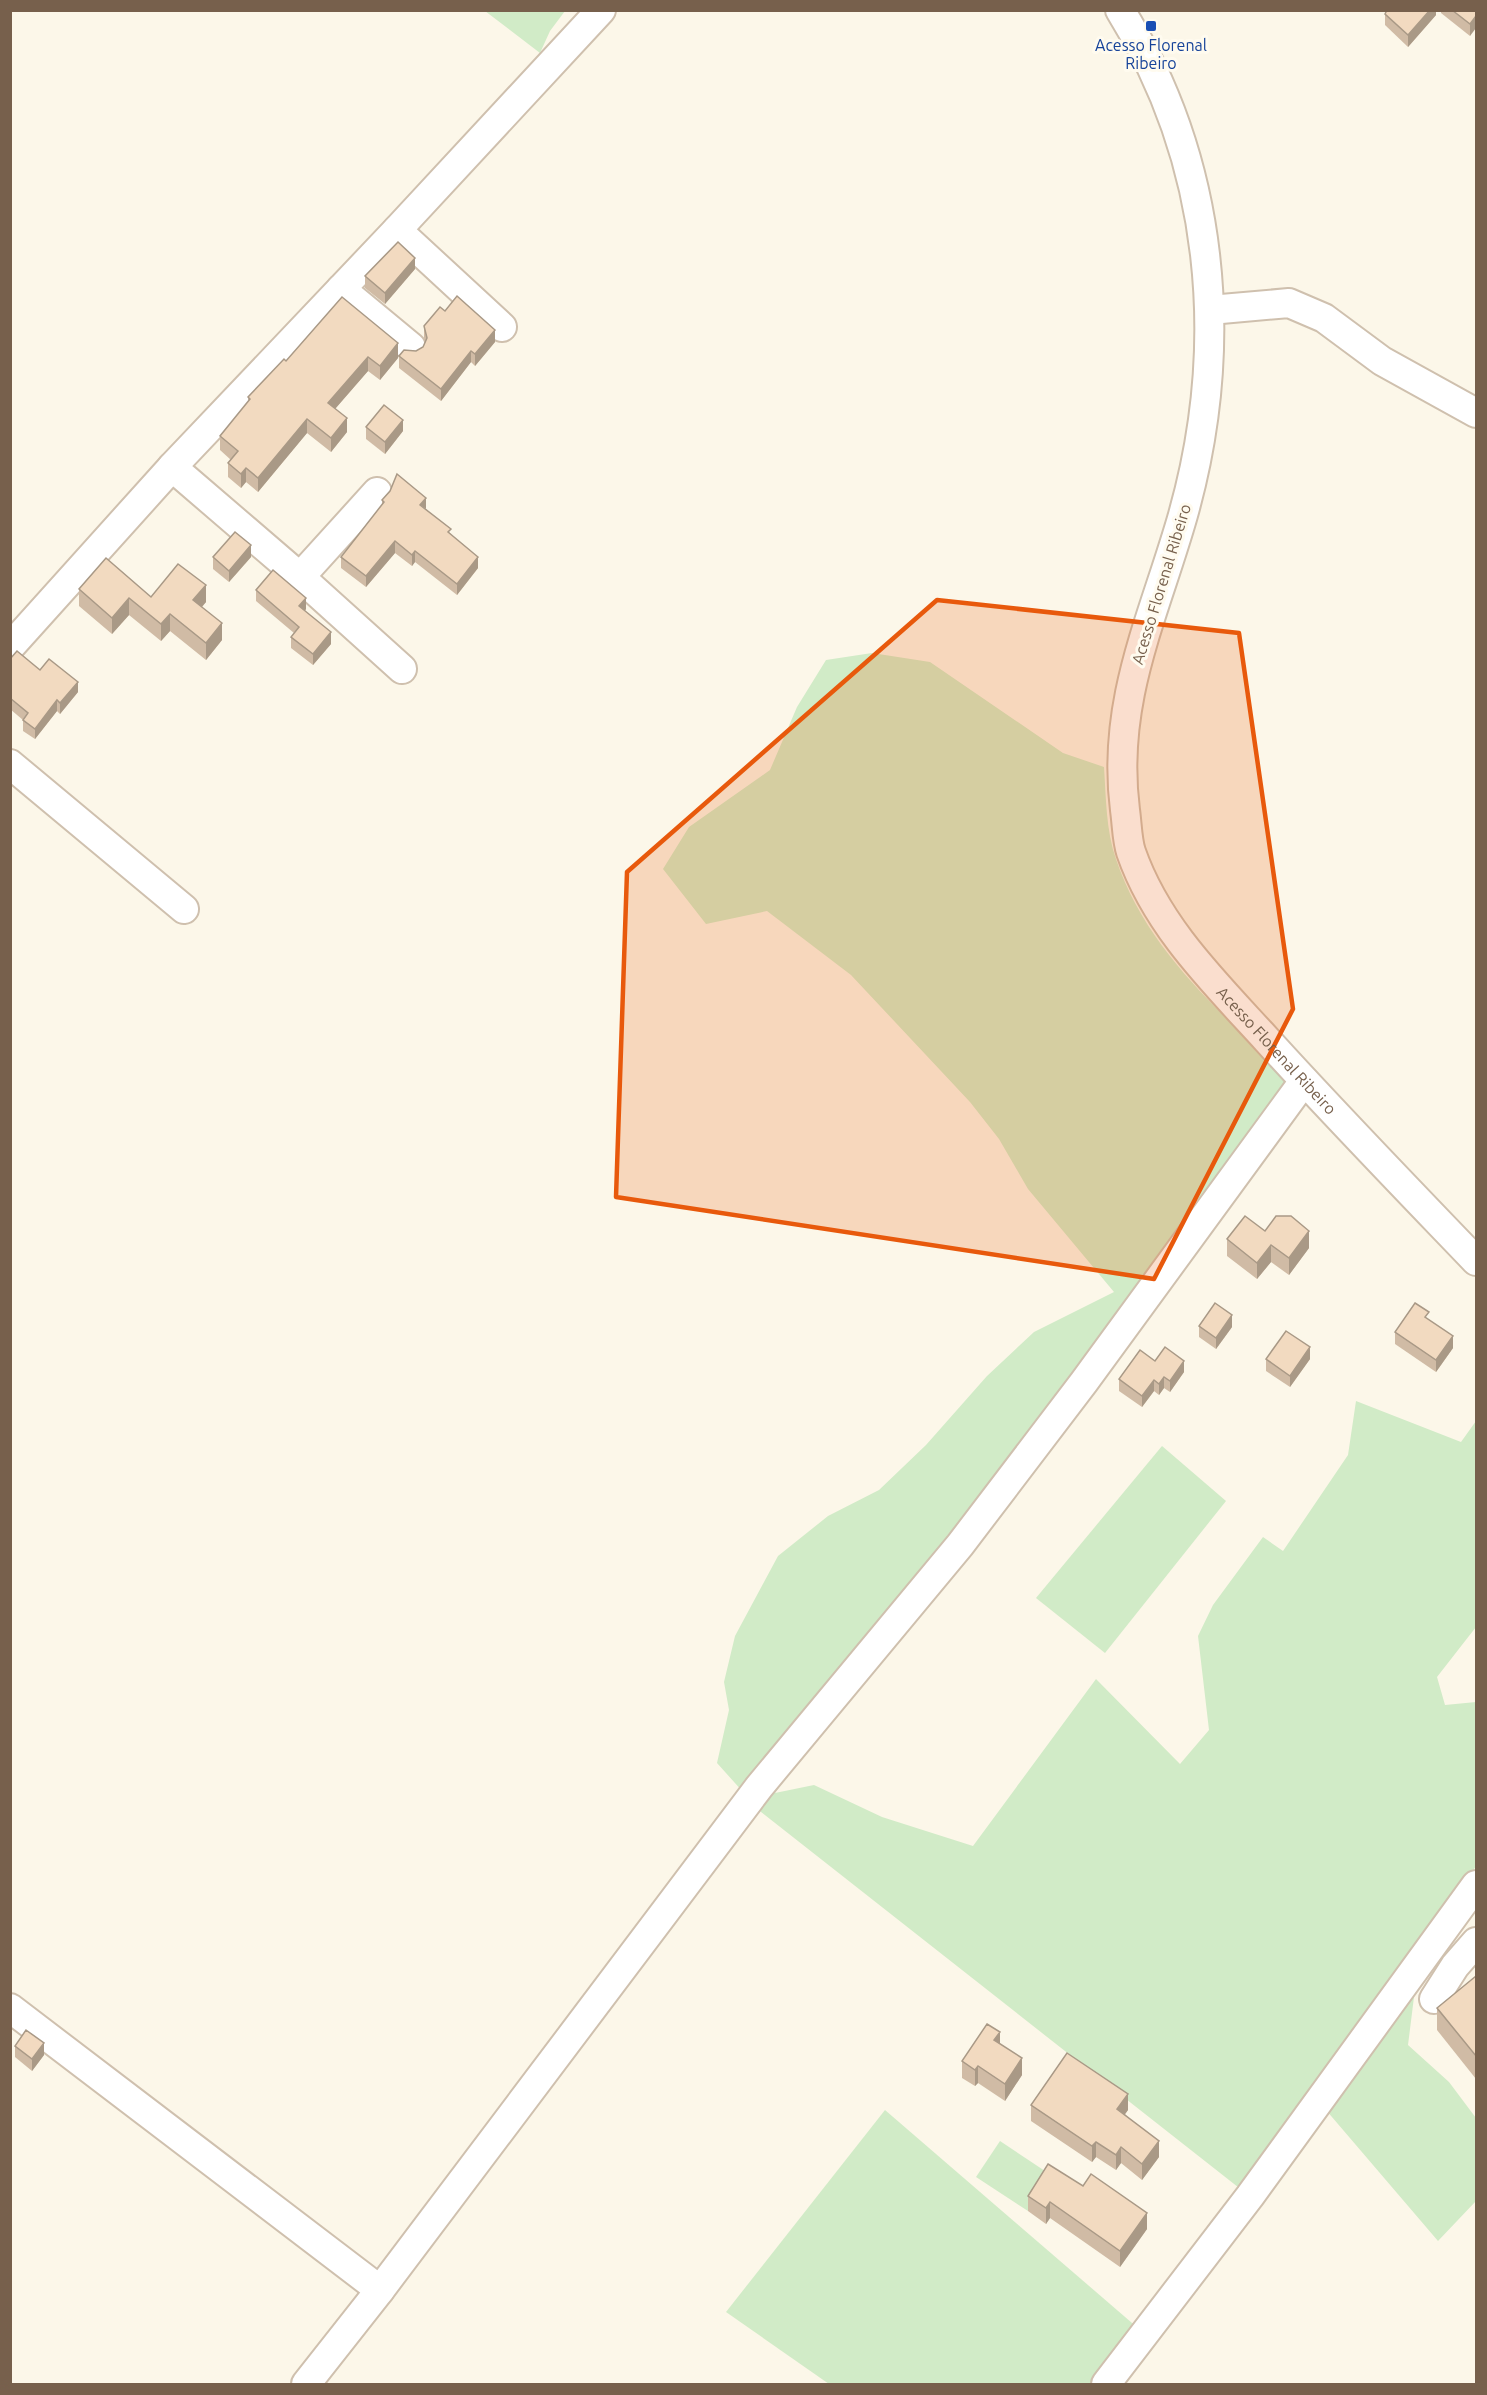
<svg xmlns="http://www.w3.org/2000/svg" width="1487" height="2395" font-family="Ubuntu,sans-serif">
<style>
.green{fill:#d1ebc7}
.lines{fill:none;stroke-linecap:round;stroke-linejoin:round}
.minor-casing{stroke:#cfc0ae;stroke-width:32}
.minor{stroke:#fff;stroke-width:28}
.wall{fill:#d0bba5}
.shaded-wall{fill:#a99986}
.building{fill:#f2dac0;stroke:#a99986;stroke-width:1.5}
.marked{fill:#e8590c;fill-opacity:0.2;stroke:#e8590c;stroke-width:4.5;stroke-linejoin:round}
.transit-dot{fill:#1a4fb4;stroke:#fffbef;stroke-width:2}
.labels{text-anchor:middle;dominant-baseline:central;stroke-width:6;stroke-linejoin:round;paint-order:stroke}
.transit-label{font-size:16px;fill:#164399;stroke:#fffbef}
.street-label{font-size:16px;fill:#77604c;stroke:#fffbef}
</style>
<rect width="100%" height="100%" fill="#fcf7e9"/>
<g class="green">
<polygon points="485,11 565,11 550,31 540,53"/>
<path d="M872,653L930,662L1063,753L1104,767C1106,797 1106,831 1116,859C1148,955 1229,1020 1301,1088L956,1535L775,1793L814,1785L882,1817L973,1846L1096,1679L1180,1764L1209,1730L1198,1636L1213,1605L1263,1537L1283,1551L1348,1455L1356,1401L1461,1442L1476,1421V1627L1437,1677L1445,1705L1476,1702V1866L1407,1971L1414,1997L1408,2045L1449,2082L1476,2118V2201L1438,2241L1314,2096L1243,2191L761,1812L717,1763L729,1710L724,1682L735,1636L778,1556L828,1516L879,1490L926,1445L987,1376L1034,1332L1114,1292L1028,1189L999,1139L970,1102L851,975L767,911L706,924L663,869L689,827L770,770L797,707L826,660Z"/>
<polygon points="1162,1446 1226,1501 1105,1653 1036,1598"/>
<polygon points="885,2110 1139,2329 1098,2384 829,2384 726,2312"/>
<polygon points="1000,2141 1051,2175 1028,2211 976,2177"/>
</g>
<g class="lines">
<defs>
<g id="minor">
<path id="s1" d="M1120,10C1215,162 1231,344 1183,515C1154,617 1111,700 1125,810C1127,824 1127,840 1131,852C1157,927 1215,983 1267,1040C1335,1115 1406,1188 1476,1261"/>
<polyline points="397,230 502,327"/>
<polyline points="341,289 411,347"/>
<polyline points="1210,310 1289,303 1324,318 1382,361 1476,413"/>
<polyline points="172,467 300,577 402,669"/>
<polyline points="300,577 377,492"/>
<polyline points="10,647 172,467 397,230 601,10"/>
<polyline points="10,764 184,909"/>
<polyline points="1434,1999 1455,1966 1476,1942"/>
<polyline points="10,2008 380,2290"/>
<polyline points="306,2384 380,2290 759,1787 960,1545 1084,1382 1304,1081"/>
<polyline points="1106,2384 1250,2196 1476,1885"/>
</g>
</defs>
<use href="#minor" class="minor-casing"/>
<use href="#minor" class="minor"/>
</g>
<g class="wall">
<polygon points="1436,10 1436,15 1408,47 1385,25 1385,14"/>
<polygon points="1441,10 1476,10 1470,36 1441,13"/>
<polygon points="415,269 385,304 365,288 365,276"/>
<polygon points="342,297 398,358 380,380 368,371 335,409 347,432 331,452 307,433 258,492 246,482 241,488 228,477 228,463 231,460 220,450 220,436 248,402 248,397 286,361"/>
<polygon points="445,311 495,342 475,366 471,362 441,401 399,368 399,356 416,351 423,347 425,342 424,338 424,326"/>
<polygon points="366,427 403,431 385,454 366,439"/>
<polygon points="382,500 426,509 451,534 478,568 457,595 415,562 412,566 395,553 366,587 341,568 341,557 382,505"/>
<polygon points="213,557 251,557 229,582 213,569"/>
<polygon points="79,589 151,597 206,602 202,607 222,640 206,660 170,631 161,641 129,615 112,634 79,606"/>
<polygon points="256,590 306,609 305,611 331,644 313,665 291,648 291,637 294,633 256,601"/>
<polygon points="10,659 40,670 78,692 60,714 57,711 35,739 23,731 23,720 10,709"/>
<polygon points="1265,1231 1309,1248 1289,1275 1271,1262 1257,1279 1227,1256 1227,1239"/>
<polygon points="1199,1326 1232,1327 1216,1349 1199,1337"/>
<polygon points="1395,1332 1453,1348 1436,1372 1395,1344"/>
<polygon points="1266,1359 1310,1359 1290,1387 1266,1371"/>
<polygon points="1155,1361 1184,1372 1170,1392 1164,1388 1159,1395 1154,1391 1142,1407 1119,1391 1119,1379"/>
<polygon points="1476,1976 1476,2079 1437,2030 1437,2008"/>
<polygon points="1000,2044 1022,2075 1005,2101 978,2083 975,2086 962,2078 962,2061"/>
<polygon points="15,2046 44,2055 32,2071 15,2057"/>
<polygon points="1031,2105 1128,2110 1125,2114 1159,2157 1142,2180 1121,2163 1116,2170 1096,2157 1092,2162 1031,2121"/>
<polygon points="1028,2196 1147,2229 1120,2267 1050,2218 1046,2224 1028,2211"/>
</g>
<g class="shaded-wall">
<polygon points="1430,10 1436,10 1436,15 1408,47 1408,35"/>
<polygon points="1476,16 1476,28 1470,36 1470,24"/>
<polygon points="415,258 415,269 385,304 385,293"/>
<polygon points="495,330 495,342 475,366 475,354"/>
<polygon points="398,343 398,358 380,380 380,366"/>
<polygon points="471,351 471,362 441,401 441,389"/>
<polygon points="368,357 368,371 328,417 328,403"/>
<polygon points="347,418 347,432 331,452 331,438"/>
<polygon points="307,419 307,433 258,492 258,478"/>
<polygon points="403,420 403,431 385,454 385,442"/>
<polygon points="246,468 246,482 241,488 241,474"/>
<polygon points="426,498 426,509 420,505"/>
<polygon points="395,541 395,553 366,587 366,576"/>
<polygon points="251,545 251,557 229,582 229,571"/>
<polygon points="415,551 415,562 412,566 412,555"/>
<polygon points="478,557 478,568 457,595 457,584"/>
<polygon points="206,585 206,602 193,617 193,600"/>
<polygon points="129,598 129,615 112,634 112,618"/>
<polygon points="306,598 306,609 299,618 299,606"/>
<polygon points="170,614 170,631 161,641 161,624"/>
<polygon points="222,623 222,640 206,660 206,643"/>
<polygon points="331,632 331,644 313,665 313,654"/>
<polygon points="78,682 78,692 60,714 60,703"/>
<polygon points="57,700 57,711 35,739 35,729"/>
<polygon points="1309,1231 1309,1248 1289,1275 1289,1258"/>
<polygon points="1271,1245 1271,1262 1257,1279 1257,1263"/>
<polygon points="1232,1315 1232,1327 1216,1349 1216,1338"/>
<polygon points="1453,1336 1453,1348 1436,1372 1436,1360"/>
<polygon points="1310,1347 1310,1359 1290,1387 1290,1376"/>
<polygon points="1184,1361 1184,1372 1170,1392 1170,1381"/>
<polygon points="1164,1377 1164,1388 1159,1395 1159,1384"/>
<polygon points="1154,1380 1154,1391 1142,1407 1142,1396"/>
<polygon points="1000,2032 1000,2049 994,2040"/>
<polygon points="44,2043 44,2055 32,2071 32,2059"/>
<polygon points="1022,2058 1022,2075 1005,2101 1005,2084"/>
<polygon points="978,2066 978,2083 975,2086 975,2070"/>
<polygon points="1128,2094 1128,2110 1117,2125 1117,2109"/>
<polygon points="1159,2141 1159,2157 1142,2180 1142,2164"/>
<polygon points="1096,2142 1096,2157 1092,2162 1092,2146"/>
<polygon points="1121,2147 1121,2163 1116,2170 1116,2155"/>
<polygon points="1050,2202 1050,2218 1046,2224 1046,2208"/>
<polygon points="1147,2213 1147,2229 1120,2267 1120,2251"/>
</g>
<g class="building">
<polygon points="1387,10 1430,10 1408,35 1385,14"/>
<polygon points="1452,10 1476,10 1476,16 1470,24"/>
<polygon points="398,242 415,258 385,293 365,276"/>
<polygon points="457,296 495,330 475,354 471,351 441,389 399,356 404,350 416,351 423,347 427,338 424,326 440,307 445,311"/>
<polygon points="342,297 398,343 380,366 368,357 328,403 347,418 331,438 307,419 258,478 246,468 241,474 228,463 238,451 220,436 250,399 248,397 284,359 286,361"/>
<polygon points="384,405 403,420 385,442 366,427"/>
<polygon points="397,474 426,498 420,505 451,529 448,532 478,557 457,584 415,551 412,555 395,541 366,576 341,557 384,502 382,500 390,491"/>
<polygon points="235,532 251,545 229,571 213,557"/>
<polygon points="106,558 151,597 178,564 206,585 193,600 222,623 206,643 170,614 161,624 129,598 112,618 79,589"/>
<polygon points="273,570 306,598 299,606 331,632 313,654 291,637 299,627 256,590"/>
<polygon points="17,651 40,670 49,659 78,682 60,703 57,700 35,729 23,720 28,713 10,698 10,659"/>
<polygon points="1245,1216 1265,1231 1276,1216 1291,1216 1309,1231 1289,1258 1271,1245 1257,1263 1227,1239"/>
<polygon points="1215,1303 1232,1315 1216,1338 1199,1326"/>
<polygon points="1415,1303 1429,1312 1425,1317 1453,1336 1436,1360 1395,1332"/>
<polygon points="1286,1331 1310,1347 1290,1376 1266,1359"/>
<polygon points="1165,1347 1184,1361 1170,1381 1164,1377 1159,1384 1154,1380 1142,1396 1119,1379 1140,1350 1155,1361"/>
<polygon points="1476,1976 1476,2056 1437,2008"/>
<polygon points="987,2024 1000,2032 994,2040 1022,2058 1005,2084 978,2066 975,2070 962,2061"/>
<polygon points="26,2030 44,2043 32,2059 15,2046"/>
<polygon points="1067,2053 1128,2094 1117,2109 1159,2141 1142,2164 1121,2147 1116,2155 1096,2142 1092,2146 1031,2105"/>
<polygon points="1048,2164 1083,2186 1091,2174 1147,2213 1120,2251 1050,2202 1046,2208 1028,2196"/>
</g>
<path class="marked" d="M937,600L1239,633L1293,1009L1154,1279L616,1197L627,872Z"/>
<rect class="transit-dot" x="1145" y="20" width="12" height="12" rx="3"/>
<g class="labels">
<g class="transit-label">
<text x="1151" y="45">Acesso Florenal<tspan x="1151" dy="18">Ribeiro</tspan></text>
</g>
<g class="street-label">
<text transform="translate(1161 584) rotate(-73)">Acesso Florenal Ribeiro</text>
<text stroke="none"><textPath href="#s1" startOffset="1118">Acesso Florenal Ribeiro</textPath></text>
</g>
</g>
<rect width="1487" height="2395" fill="none" stroke="#77604c" stroke-width="24"/>
</svg>
